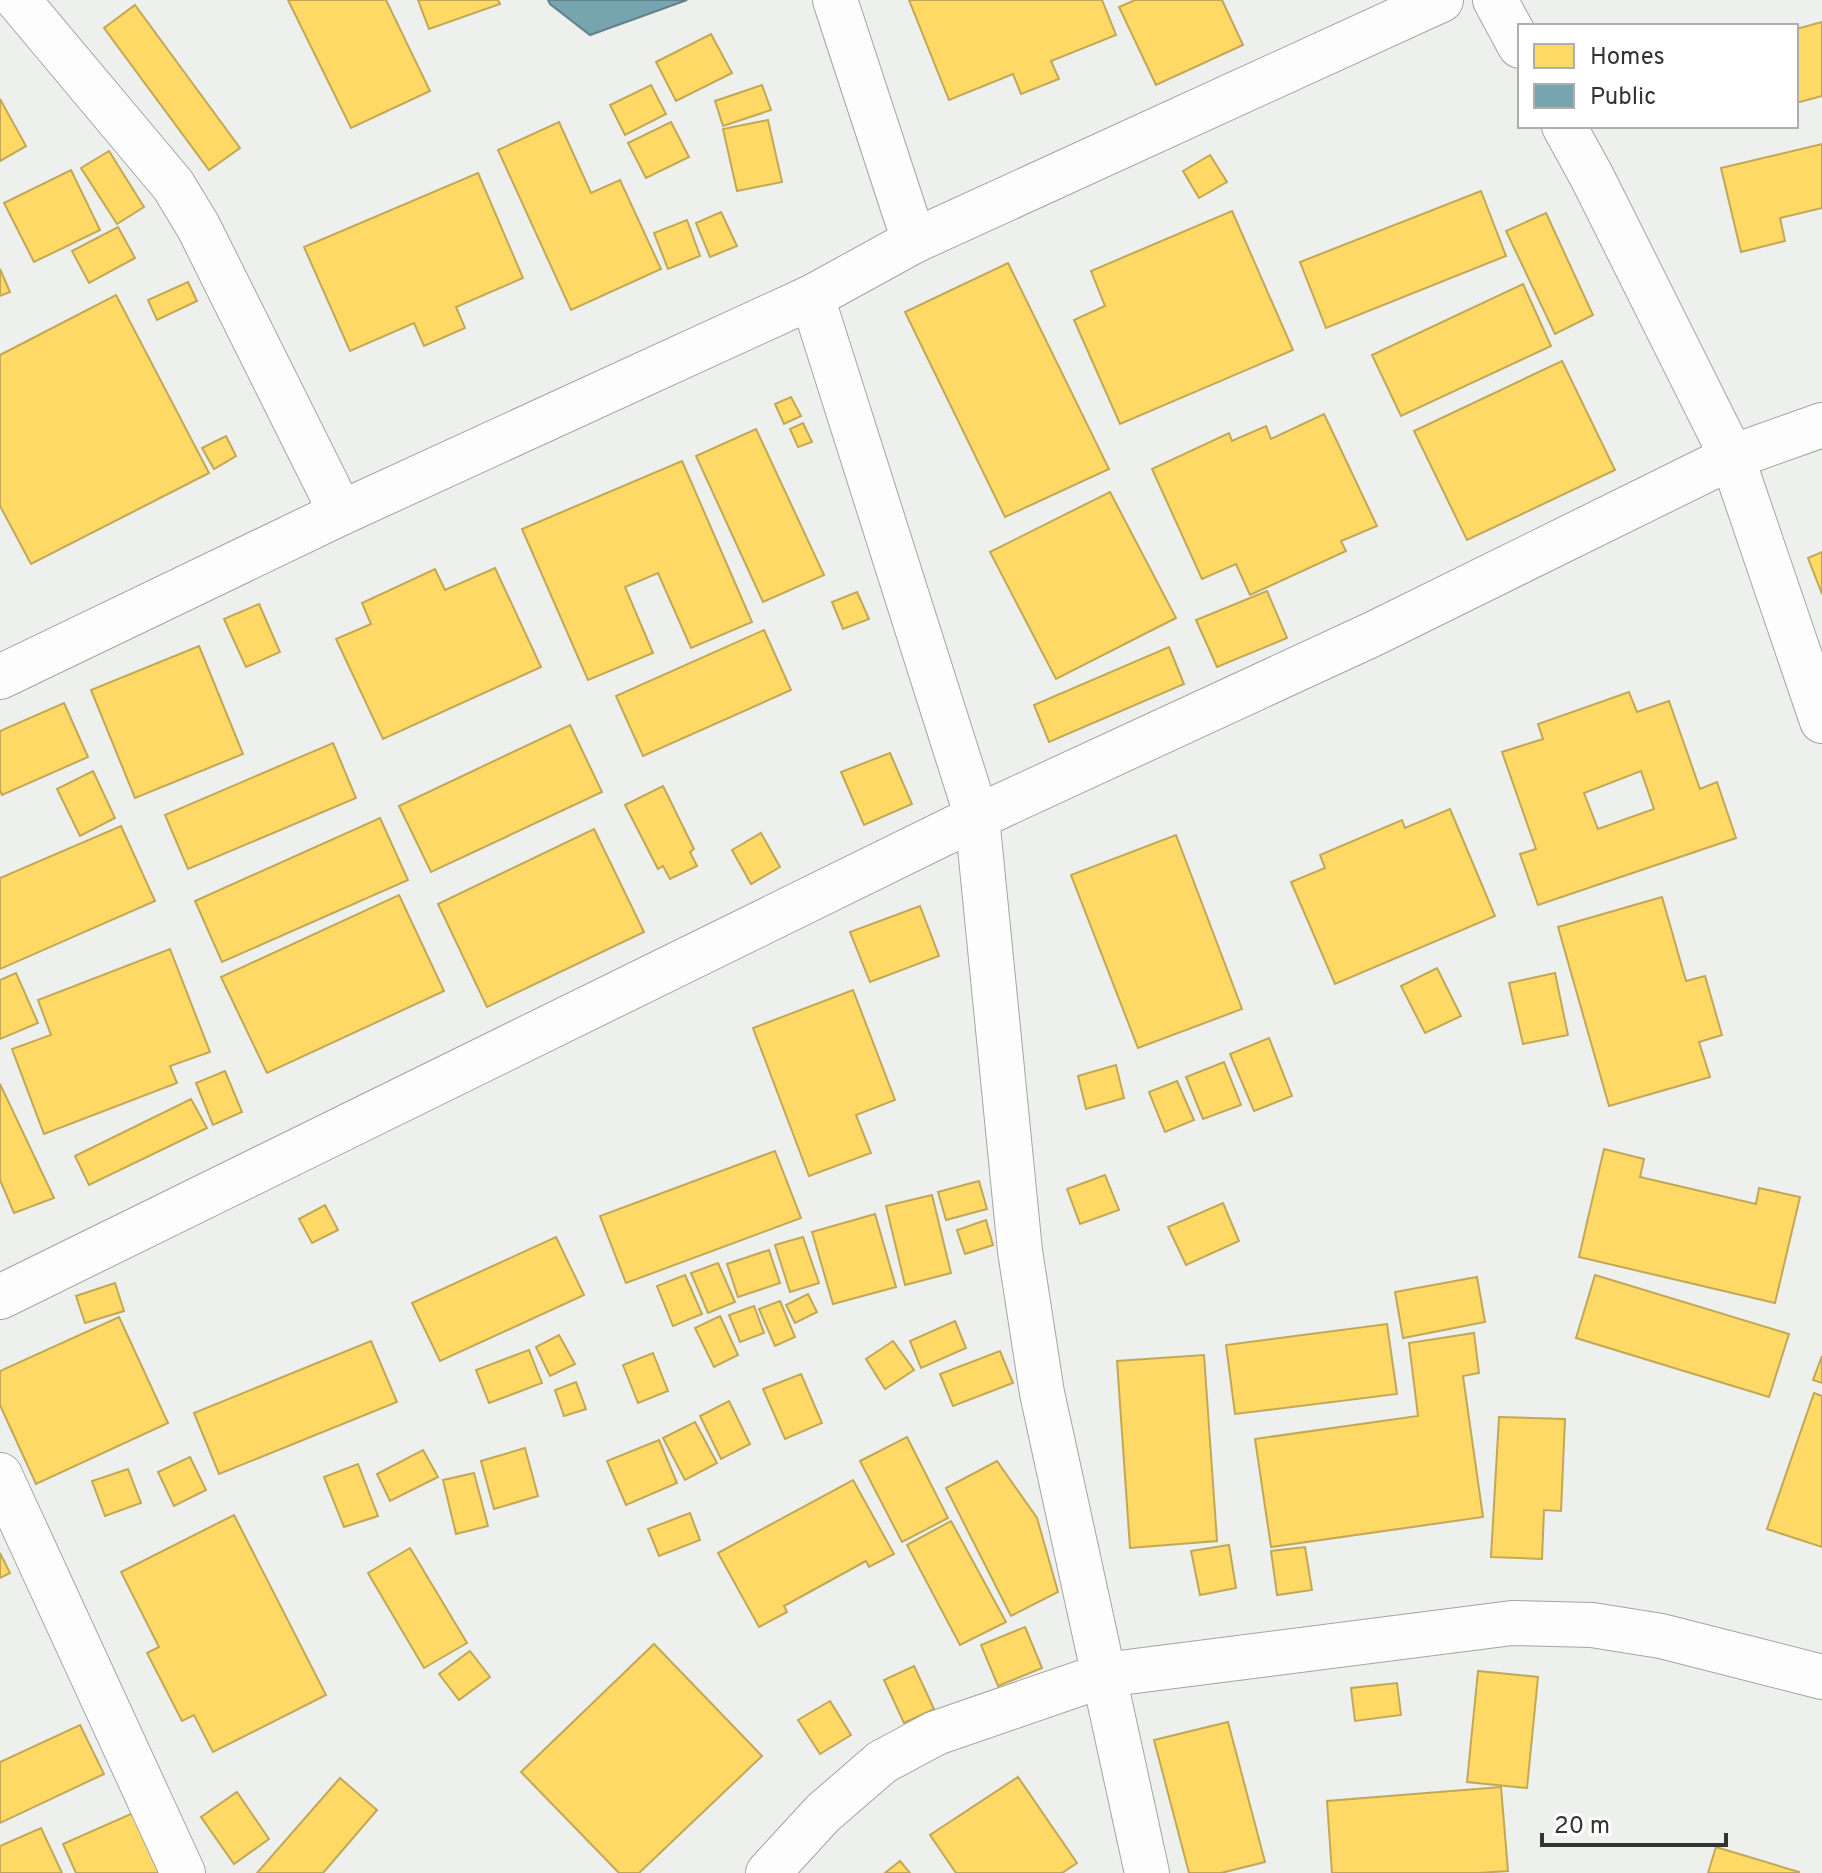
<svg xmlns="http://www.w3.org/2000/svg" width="1822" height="1873" font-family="Overpass,sans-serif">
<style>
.homes{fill:#ffd966;stroke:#c2a856;stroke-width:2;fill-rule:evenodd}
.public{fill:#76a5af;stroke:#62838a;stroke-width:2}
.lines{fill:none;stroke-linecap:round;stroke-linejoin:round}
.minor-casing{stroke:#a3a5a2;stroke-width:46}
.minor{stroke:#fcfdfc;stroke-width:44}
</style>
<rect width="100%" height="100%" fill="#edf0ec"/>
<g class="homes">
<polygon points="288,0 386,0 430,91 351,128"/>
<polygon points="418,0 498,0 500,4 429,29"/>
<polygon points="909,0 1102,0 1116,35 1051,61 1059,79 1021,94 1013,74 949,100"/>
<polygon points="1135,0 1222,0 1243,45 1156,85 1119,7"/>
<polygon points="135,5 240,148 209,170 104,28"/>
<polygon points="1822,22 1822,96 1796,103 1796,29"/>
<polygon points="711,34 732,73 676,101 656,62"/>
<polygon points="651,85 666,114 625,135 610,105"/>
<polygon points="762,85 771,110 723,126 715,101"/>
<polygon points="0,99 26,146 0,161"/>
<polygon points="768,120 782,182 737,191 723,129"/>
<polygon points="559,122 591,193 620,180 661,269 571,310 498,150"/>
<polygon points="671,122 689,157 646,178 628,143"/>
<polygon points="1822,144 1822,208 1780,218 1785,241 1741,252 1721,168"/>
<polygon points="109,151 144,207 117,224 81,168"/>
<polygon points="1210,155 1227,182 1199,198 1183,171"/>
<polygon points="71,170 100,230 34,262 4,203"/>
<polygon points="478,173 523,278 456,307 465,328 424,346 414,323 350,351 304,247"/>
<polygon points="1481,191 1506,256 1326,328 1300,262"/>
<polygon points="1232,211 1293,350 1120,424 1074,320 1105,306 1091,271"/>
<polygon points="721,212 737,246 710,257 696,223"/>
<polygon points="1546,213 1593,315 1555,334 1506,231"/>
<polygon points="687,220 700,256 668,269 654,233"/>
<polygon points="118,227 135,258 89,283 72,251"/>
<polygon points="1008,263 1109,469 1005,517 905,312"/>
<polygon points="0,269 10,292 0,296"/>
<polygon points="188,282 197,301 157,320 148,300"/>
<polygon points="1523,284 1551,346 1401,416 1372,355"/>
<polygon points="116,295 209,473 31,564 0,506 0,355"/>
<polygon points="1562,361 1615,470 1467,540 1414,431"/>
<polygon points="791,397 801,416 784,424 775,404"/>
<polygon points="1324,414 1377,526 1341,541 1346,551 1250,595 1236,564 1202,579 1152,469 1229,433 1232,441 1266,426 1271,439"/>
<polygon points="803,423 812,442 798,447 790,429"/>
<polygon points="756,429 824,575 763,602 696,456"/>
<polygon points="226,436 236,456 214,469 202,448"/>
<polygon points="682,461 752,622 691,648 658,573 625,587 653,653 588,680 522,529"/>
<polygon points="1110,492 1176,618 1056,679 990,552"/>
<polygon points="1822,552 1822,594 1808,558"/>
<polygon points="495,568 541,667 383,739 336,639 371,624 362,603 435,569 445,590"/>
<polygon points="1267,591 1287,638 1217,667 1196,620"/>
<polygon points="857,592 869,619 843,629 832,602"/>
<polygon points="259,604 280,652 246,667 224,619"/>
<polygon points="764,630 791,690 643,756 616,696"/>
<polygon points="199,646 243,754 135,798 91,690"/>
<polygon points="1169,647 1184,684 1049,742 1034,705"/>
<path d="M1629,692L1637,712L1669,701L1700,789L1717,782L1736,838L1538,905L1520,854L1536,849L1502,752L1543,739L1538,724ZM1641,771L1654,809L1598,829L1584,793Z"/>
<polygon points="64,703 88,757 2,795 0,790 0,731"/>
<polygon points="570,725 602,792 431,872 399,806"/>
<polygon points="333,743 356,798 188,869 165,815"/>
<polygon points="890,753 912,804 864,825 841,772"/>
<polygon points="93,771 115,818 80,836 57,789"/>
<polygon points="663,786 694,849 690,852 697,866 670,879 663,866 658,869 625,805"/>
<polygon points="1450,809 1495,916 1335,984 1291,882 1325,868 1320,855 1402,820 1405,828"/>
<polygon points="380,818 408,880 222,962 195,901"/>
<polygon points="121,826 155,901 0,969 0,878"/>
<polygon points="594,829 644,932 487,1007 438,904"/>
<polygon points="761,833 780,867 751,884 732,850"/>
<polygon points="1176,835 1242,1009 1138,1048 1071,875"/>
<polygon points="399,895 444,991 267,1073 221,977"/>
<polygon points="1662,897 1686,981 1705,976 1722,1035 1699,1042 1710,1077 1609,1106 1558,927"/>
<polygon points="920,906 939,956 870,982 850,932"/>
<polygon points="170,949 210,1052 170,1066 177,1083 44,1134 12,1049 51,1035 38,1000"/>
<polygon points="1437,968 1461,1016 1425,1033 1401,986"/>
<polygon points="16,973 38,1023 0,1039 0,980"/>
<polygon points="1555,973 1568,1035 1523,1044 1509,983"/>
<polygon points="853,990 895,1100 856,1115 871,1153 809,1176 753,1028"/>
<polygon points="1269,1038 1292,1096 1254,1111 1230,1054"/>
<polygon points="1224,1062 1241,1105 1203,1119 1186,1077"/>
<polygon points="1116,1065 1124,1098 1086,1109 1078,1076"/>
<polygon points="225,1071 242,1112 213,1125 196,1083"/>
<polygon points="1177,1081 1194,1120 1165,1132 1149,1092"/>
<polygon points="0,1084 54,1198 14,1213 0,1180"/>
<polygon points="191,1099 207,1128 89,1185 75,1156"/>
<polygon points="1604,1149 1644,1159 1640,1177 1756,1204 1759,1188 1800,1197 1775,1303 1579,1257"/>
<polygon points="775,1151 801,1218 626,1283 600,1216"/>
<polygon points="1105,1175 1119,1210 1080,1224 1067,1189"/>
<polygon points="979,1181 987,1209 946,1220 938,1192"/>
<polygon points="932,1195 951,1273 905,1285 886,1206"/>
<polygon points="1223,1203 1239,1241 1186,1265 1168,1227"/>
<polygon points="325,1205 338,1230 312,1243 299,1219"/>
<polygon points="875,1214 896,1287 833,1304 812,1232"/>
<polygon points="986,1220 993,1245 965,1254 957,1230"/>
<polygon points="556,1237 584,1295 440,1361 412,1303"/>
<polygon points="803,1237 819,1283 790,1292 775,1245"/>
<polygon points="769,1250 780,1283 738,1297 727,1264"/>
<polygon points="718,1263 735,1302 708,1313 691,1273"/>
<polygon points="685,1275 702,1314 673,1326 657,1286"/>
<polygon points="1595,1275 1789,1334 1769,1397 1576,1338"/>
<polygon points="1477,1277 1485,1322 1403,1338 1395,1292"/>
<polygon points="115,1283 124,1311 85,1323 76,1296"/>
<polygon points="808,1294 817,1312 795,1323 786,1305"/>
<polygon points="780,1301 795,1337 775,1346 759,1309"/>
<polygon points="754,1306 764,1333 740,1342 729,1315"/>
<polygon points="720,1316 738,1355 714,1367 695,1328"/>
<polygon points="119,1317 168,1423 36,1484 0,1405 0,1371"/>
<polygon points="955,1321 966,1348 921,1368 910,1341"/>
<polygon points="1387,1324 1397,1394 1235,1414 1226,1345"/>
<polygon points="1474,1333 1479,1373 1463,1376 1483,1517 1271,1547 1255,1439 1418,1416 1409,1343"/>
<polygon points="559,1335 575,1364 550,1376 536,1347"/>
<polygon points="371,1341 397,1402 219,1474 194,1413"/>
<polygon points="893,1341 914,1370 885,1389 866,1359"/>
<polygon points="529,1350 542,1383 489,1403 476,1370"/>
<polygon points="1000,1351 1013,1383 953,1406 940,1374"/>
<polygon points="653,1353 668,1391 638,1403 623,1365"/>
<polygon points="1204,1355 1217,1541 1130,1548 1117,1361"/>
<polygon points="1822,1356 1822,1383 1813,1380"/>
<polygon points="801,1374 822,1423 785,1439 763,1389"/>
<polygon points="576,1382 586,1409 564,1416 555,1390"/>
<polygon points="1814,1393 1822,1396 1822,1547 1767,1529"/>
<polygon points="729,1401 750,1444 721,1459 700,1416"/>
<polygon points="1499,1417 1565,1419 1561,1511 1544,1510 1542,1559 1491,1557"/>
<polygon points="695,1422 717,1463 685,1480 663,1438"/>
<polygon points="907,1437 948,1518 902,1542 860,1461"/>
<polygon points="659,1440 677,1483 626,1505 607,1461"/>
<polygon points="525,1448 538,1496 494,1509 481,1461"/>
<polygon points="423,1450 438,1477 390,1501 377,1474"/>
<polygon points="190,1457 206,1490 174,1506 158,1472"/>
<polygon points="997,1461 1037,1518 1058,1592 1011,1616 946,1488"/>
<polygon points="358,1464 378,1516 344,1527 324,1477"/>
<polygon points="128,1469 141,1503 105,1516 92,1481"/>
<polygon points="474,1473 488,1526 456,1534 443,1480"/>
<polygon points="853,1480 894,1554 869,1567 866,1561 784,1606 787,1612 759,1627 718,1553"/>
<polygon points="690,1513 700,1540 659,1556 648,1529"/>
<polygon points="234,1515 326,1695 213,1752 194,1715 182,1721 147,1653 159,1647 121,1572"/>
<polygon points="951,1521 1006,1622 960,1645 907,1545"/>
<polygon points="1229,1545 1236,1588 1200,1595 1191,1551"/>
<polygon points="1305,1547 1312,1590 1277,1595 1271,1551"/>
<polygon points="410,1548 467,1643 424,1668 368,1573"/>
<polygon points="0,1553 10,1573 0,1578"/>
<polygon points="1025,1627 1042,1668 998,1686 981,1645"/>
<polygon points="654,1644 762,1756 639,1873 619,1873 521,1772"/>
<polygon points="470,1651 490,1677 459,1700 439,1674"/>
<polygon points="914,1666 934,1709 904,1723 884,1680"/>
<polygon points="1478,1671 1538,1677 1527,1788 1467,1782"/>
<polygon points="1397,1683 1401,1715 1355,1721 1351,1688"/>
<polygon points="830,1701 851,1735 820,1754 798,1720"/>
<polygon points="1228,1722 1265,1862 1221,1873 1189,1873 1154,1740"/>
<polygon points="80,1725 104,1774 0,1823 0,1762"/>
<polygon points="1018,1777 1077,1863 1062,1873 956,1873 930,1835"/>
<polygon points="340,1778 377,1810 323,1873 257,1873"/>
<polygon points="1501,1787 1508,1871 1478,1873 1332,1873 1327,1801"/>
<polygon points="237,1792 269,1839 234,1864 201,1817"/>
<polygon points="133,1813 159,1873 76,1873 63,1844"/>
<polygon points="41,1828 62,1873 0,1873 0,1846"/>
<polygon points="1716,1847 1799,1872 1799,1873 1708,1873"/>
<polygon points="900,1861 910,1873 885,1873"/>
</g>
<polygon class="public" points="548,0 687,0 590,35 550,4"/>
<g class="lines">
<defs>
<g id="minor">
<polyline points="18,0 173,185 198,226 341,513"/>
<polyline points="835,0 914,241"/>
<polyline points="1495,0 1520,46"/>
<polyline points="1564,126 1592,177 1732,457 1822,721"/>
<polyline points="812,297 977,817 1020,1251 1042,1393 1147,1873"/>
<polyline points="0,677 341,513 812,297 914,241 1441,0"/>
<polyline points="0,1297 977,817 1373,634 1732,457 1822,425"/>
<polyline points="0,1475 183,1873"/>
<polyline points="768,1873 823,1813 882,1762 936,1733 1104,1675 1512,1623 1592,1625 1661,1636 1822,1677"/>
</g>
</defs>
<use href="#minor" class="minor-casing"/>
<use href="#minor" class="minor"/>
</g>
<rect x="1518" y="24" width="280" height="104" fill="#ffffff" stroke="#adaead" stroke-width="2"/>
<rect x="1534" y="44" width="40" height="24" fill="#ffd966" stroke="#adaead" stroke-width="2"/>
<text x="1590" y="64" font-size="24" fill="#323432">Homes</text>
<rect x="1534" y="84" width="40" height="24" fill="#76a5af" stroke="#adaead" stroke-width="2"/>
<text x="1590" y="104" font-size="24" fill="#323432">Public</text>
<path d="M1542 1833v12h184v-12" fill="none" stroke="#323432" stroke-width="4"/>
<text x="1554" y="1833" font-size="24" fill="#323432" stroke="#ffffff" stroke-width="6" paint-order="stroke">20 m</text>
</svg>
